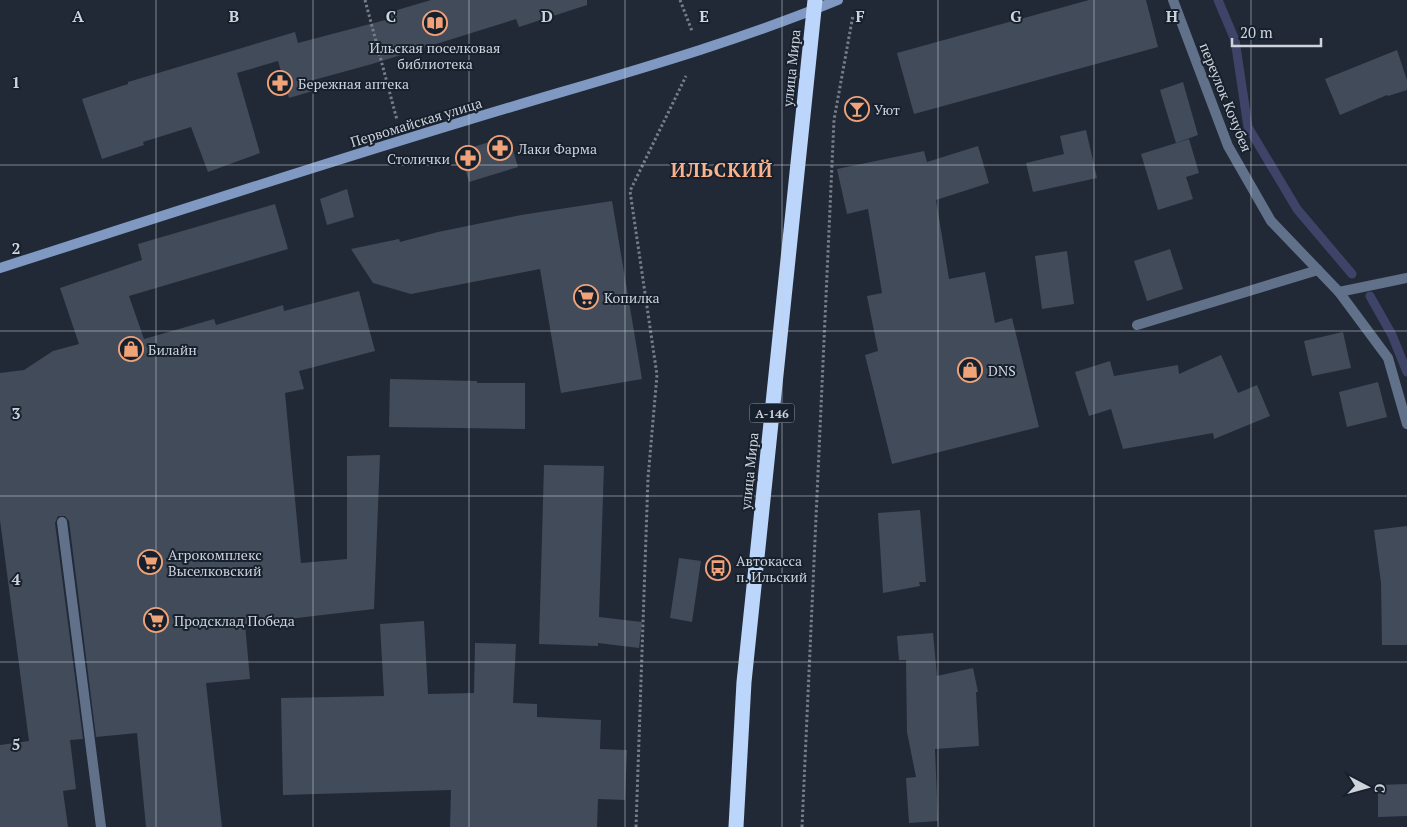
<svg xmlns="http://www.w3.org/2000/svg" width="1407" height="827" font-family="'PT Serif',serif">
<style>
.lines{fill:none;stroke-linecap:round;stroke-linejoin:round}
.stream{stroke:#3e4468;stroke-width:9}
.building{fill:#414b5a}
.path{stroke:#767d88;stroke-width:3;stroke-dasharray:2.5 2.5;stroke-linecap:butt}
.lane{stroke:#61718a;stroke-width:10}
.street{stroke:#61718a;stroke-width:10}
.secondary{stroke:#7f99c2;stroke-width:10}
.highway{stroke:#bcd5fb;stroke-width:15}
.grid{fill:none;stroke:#ced3dc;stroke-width:1;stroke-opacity:0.55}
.labels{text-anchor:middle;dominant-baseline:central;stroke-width:4;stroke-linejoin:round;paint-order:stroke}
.shield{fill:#17202d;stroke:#979da8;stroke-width:1}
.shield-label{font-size:12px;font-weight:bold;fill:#ced3dc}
.poi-label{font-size:14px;fill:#ced3dc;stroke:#17202d;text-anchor:start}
.street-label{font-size:14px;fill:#ced3dc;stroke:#17202d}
.district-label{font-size:19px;font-weight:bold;letter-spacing:1px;fill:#fcb38c;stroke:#17202d}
.grid-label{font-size:16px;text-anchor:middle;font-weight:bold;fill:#ced3dc;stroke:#17202d;stroke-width:4;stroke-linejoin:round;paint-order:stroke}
</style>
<rect width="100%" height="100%" fill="#212937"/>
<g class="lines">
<g class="stream">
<polyline points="1218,0 1235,40 1248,127 1297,209 1352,274"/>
<polyline points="1370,296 1392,335 1407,372"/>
</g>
</g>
<g class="building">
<polygon points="431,0 587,0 587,5 519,27 516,19 372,64 310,81 313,91 289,98 278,61 237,73 260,153 208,172 191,127 143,142 144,145 102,159 82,99 128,84 128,82 295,32 298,43 389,19 387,13"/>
<polygon points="1089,0 1146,0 1158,47 914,114 897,53"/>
<polygon points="1397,50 1407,80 1407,90 1388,96 1387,95 1340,115 1325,79"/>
<polygon points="1183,82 1198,135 1176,143 1160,90"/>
<polygon points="1086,130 1097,178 1033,192 1026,163 1064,154 1060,136"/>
<polygon points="509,136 518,167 469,182 460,151"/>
<polygon points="1189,139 1199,173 1186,177 1193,199 1158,210 1141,154"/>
<polygon points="978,146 989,183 936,200 949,279 985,272 995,323 1012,318 1039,427 892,464 865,355 878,351 867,296 882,293 868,209 847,214 837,169 924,151 927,162"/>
<polygon points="347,189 354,217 327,225 320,199"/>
<polygon points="612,201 642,379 561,393 540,269 411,294 373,283 351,249 399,239 400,242 438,232 521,215"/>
<polygon points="275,204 288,249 129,296 144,339 214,319 216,325 283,305 284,311 359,291 375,351 299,371 304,389 285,393 301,563 347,559 347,456 380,455 374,609 245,624 250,679 206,683 222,827 146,827 137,733 96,737 69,521 65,516 58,516 55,523 83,739 70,740 76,789 63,791 68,827 0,827 0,745 29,741 0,520 0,373 24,370 53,351 79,344 60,288 142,260 138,244"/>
<polygon points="1170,249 1183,289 1147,301 1134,261"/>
<polygon points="1067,251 1074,304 1042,309 1035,256"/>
<polygon points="1343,332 1351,368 1312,376 1304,341"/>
<polygon points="1221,355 1238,393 1257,385 1270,416 1214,439 1213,433 1123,449 1111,409 1089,416 1075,372 1110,361 1114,376 1178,365 1179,374"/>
<polygon points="390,379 477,381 477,383 525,383 525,429 389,427"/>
<polygon points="1378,382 1387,417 1347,427 1339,392"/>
<polygon points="544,465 604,466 599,617 642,622 639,648 598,643 598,646 539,644"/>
<polygon points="920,510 926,582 919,582 920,586 883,593 878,513"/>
<polygon points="1407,526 1407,645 1382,645 1381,583 1374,530"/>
<polygon points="679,558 701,561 692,622 670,618"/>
<polygon points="424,621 428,694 474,693 475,643 516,644 513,703 537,704 537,717 601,720 600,749 627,750 625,800 598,799 597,827 450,827 451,790 283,795 281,698 384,696 380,624"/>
<polygon points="933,633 937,676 973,668 978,692 976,692 979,746 935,749 938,821 909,823 906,778 916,777 907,732 906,660 899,660 897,636"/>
<polygon points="1407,784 1407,816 1378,817 1378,785"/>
</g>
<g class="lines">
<g class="path">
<polyline points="365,0 397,120"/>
<polyline points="680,0 692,31"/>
<polyline points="636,827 648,478 657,375 630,191 686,76"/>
<polyline points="802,827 834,120 853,15"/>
</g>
<polyline class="lane" points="62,522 101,827"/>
<g class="street">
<polyline points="1173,0 1228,146 1271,221 1339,292 1388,358 1407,424"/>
<polyline points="1339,292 1407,278"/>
<polyline points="1137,325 1318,270"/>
</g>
<path class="secondary" d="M0,268C156,218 312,167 468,120C592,82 719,49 838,0"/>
<polyline class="highway" points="736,827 744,682 815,0"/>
</g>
<path class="grid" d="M156,0V827M313,0V827M469,0V827M625,0V827M782,0V827M938,0V827M1094,0V827M1251,0V827M0,165H1407M0,331H1407M0,496H1407M0,662H1407"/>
<defs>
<symbol id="library-ring" viewBox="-11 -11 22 22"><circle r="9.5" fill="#17202d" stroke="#f0a278" stroke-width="1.5"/><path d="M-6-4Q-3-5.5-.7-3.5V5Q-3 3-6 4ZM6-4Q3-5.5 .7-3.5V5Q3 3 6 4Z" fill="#f0a278"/></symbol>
<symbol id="pharmacy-ring" viewBox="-11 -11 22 22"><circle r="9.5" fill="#17202d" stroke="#f0a278" stroke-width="1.5"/><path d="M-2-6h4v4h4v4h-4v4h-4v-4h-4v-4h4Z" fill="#f0a278"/></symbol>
<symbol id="bar-ring" viewBox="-11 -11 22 22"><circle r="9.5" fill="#17202d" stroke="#f0a278" stroke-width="1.5"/><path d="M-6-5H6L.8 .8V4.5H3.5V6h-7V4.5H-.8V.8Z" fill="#f0a278"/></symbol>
<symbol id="supermarket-ring" viewBox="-11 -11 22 22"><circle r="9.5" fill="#17202d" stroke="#f0a278" stroke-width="1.5"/><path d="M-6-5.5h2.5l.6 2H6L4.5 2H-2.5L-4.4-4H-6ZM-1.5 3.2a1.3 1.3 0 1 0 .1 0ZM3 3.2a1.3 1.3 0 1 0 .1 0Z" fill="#f0a278"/></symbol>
<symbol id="shop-ring" viewBox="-11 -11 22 22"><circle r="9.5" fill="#17202d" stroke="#f0a278" stroke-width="1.5"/><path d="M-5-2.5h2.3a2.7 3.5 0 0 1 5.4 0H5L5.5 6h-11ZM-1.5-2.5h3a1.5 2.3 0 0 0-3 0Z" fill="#f0a278"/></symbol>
<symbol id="bus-ring" viewBox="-11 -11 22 22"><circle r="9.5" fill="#17202d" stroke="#f0a278" stroke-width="1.5"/><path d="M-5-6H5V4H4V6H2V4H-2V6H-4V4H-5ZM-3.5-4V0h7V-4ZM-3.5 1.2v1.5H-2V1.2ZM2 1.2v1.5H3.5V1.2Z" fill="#f0a278"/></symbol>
</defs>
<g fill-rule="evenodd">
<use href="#library-ring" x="421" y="9" width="28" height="28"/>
<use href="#pharmacy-ring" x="266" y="69" width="28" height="28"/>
<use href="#bar-ring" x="843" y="95" width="28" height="28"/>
<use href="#pharmacy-ring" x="486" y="134" width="28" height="28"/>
<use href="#pharmacy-ring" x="454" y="144" width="28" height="28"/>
<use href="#supermarket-ring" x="572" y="283" width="28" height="28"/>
<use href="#shop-ring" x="117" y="335" width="28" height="28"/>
<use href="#shop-ring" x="956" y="356" width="28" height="28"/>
<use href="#supermarket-ring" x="136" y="548" width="28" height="28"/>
<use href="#bus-ring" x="704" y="554" width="28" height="28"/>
<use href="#supermarket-ring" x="142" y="606" width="28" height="28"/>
</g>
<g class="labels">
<rect class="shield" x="749.5" y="403.5" width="45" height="19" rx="4"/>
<g class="shield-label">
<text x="772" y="413">А-146</text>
</g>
<g class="poi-label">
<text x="435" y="47" text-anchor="middle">Ильская поселковая<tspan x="435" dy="16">библиотека</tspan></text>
<text x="298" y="83">Бережная аптека</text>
<text x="874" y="109">Уют</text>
<text x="518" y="148">Лаки Фарма</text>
<text x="450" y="158" text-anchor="end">Столички</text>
<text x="604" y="297">Копилка</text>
<text x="148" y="349">Билайн</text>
<text x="988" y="370">DNS</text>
<text x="168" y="554">Агрокомплекс<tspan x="168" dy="16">Выселковский</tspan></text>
<text x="736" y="560">Автокасса<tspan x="736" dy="16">п. Ильский</tspan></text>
<text x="174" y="620">Продсклад Победа</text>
</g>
<g class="street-label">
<text transform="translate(791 68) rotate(-84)">улица Мира</text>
<text transform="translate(1226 97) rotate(68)">переулок Кочубея</text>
<text transform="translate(416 122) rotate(-17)">Первомайская улица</text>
<text transform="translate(749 471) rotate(-84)">улица Мира</text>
</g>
<g class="district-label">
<text x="722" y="169">ИЛЬСКИЙ</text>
</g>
</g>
<g class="grid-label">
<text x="78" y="22">A</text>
<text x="234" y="22">B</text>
<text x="391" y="22">C</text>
<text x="547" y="22">D</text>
<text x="704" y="22">E</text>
<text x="860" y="22">F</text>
<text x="1016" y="22">G</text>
<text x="1172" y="22">H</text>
<text x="16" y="88">1</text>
<text x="16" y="254">2</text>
<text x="16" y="419">3</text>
<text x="16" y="585">4</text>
<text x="16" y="750">5</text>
</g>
<g transform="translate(1367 787) rotate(96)" stroke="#17202d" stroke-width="4" paint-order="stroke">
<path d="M0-4L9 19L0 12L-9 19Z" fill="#ced3dc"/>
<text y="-8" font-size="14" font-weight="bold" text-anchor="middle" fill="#ced3dc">С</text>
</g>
<path d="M1232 38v8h89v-8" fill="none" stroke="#ced3dc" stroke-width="2.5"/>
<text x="1240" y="38" font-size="15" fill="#ced3dc" stroke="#17202d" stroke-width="4" paint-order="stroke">20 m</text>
</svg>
